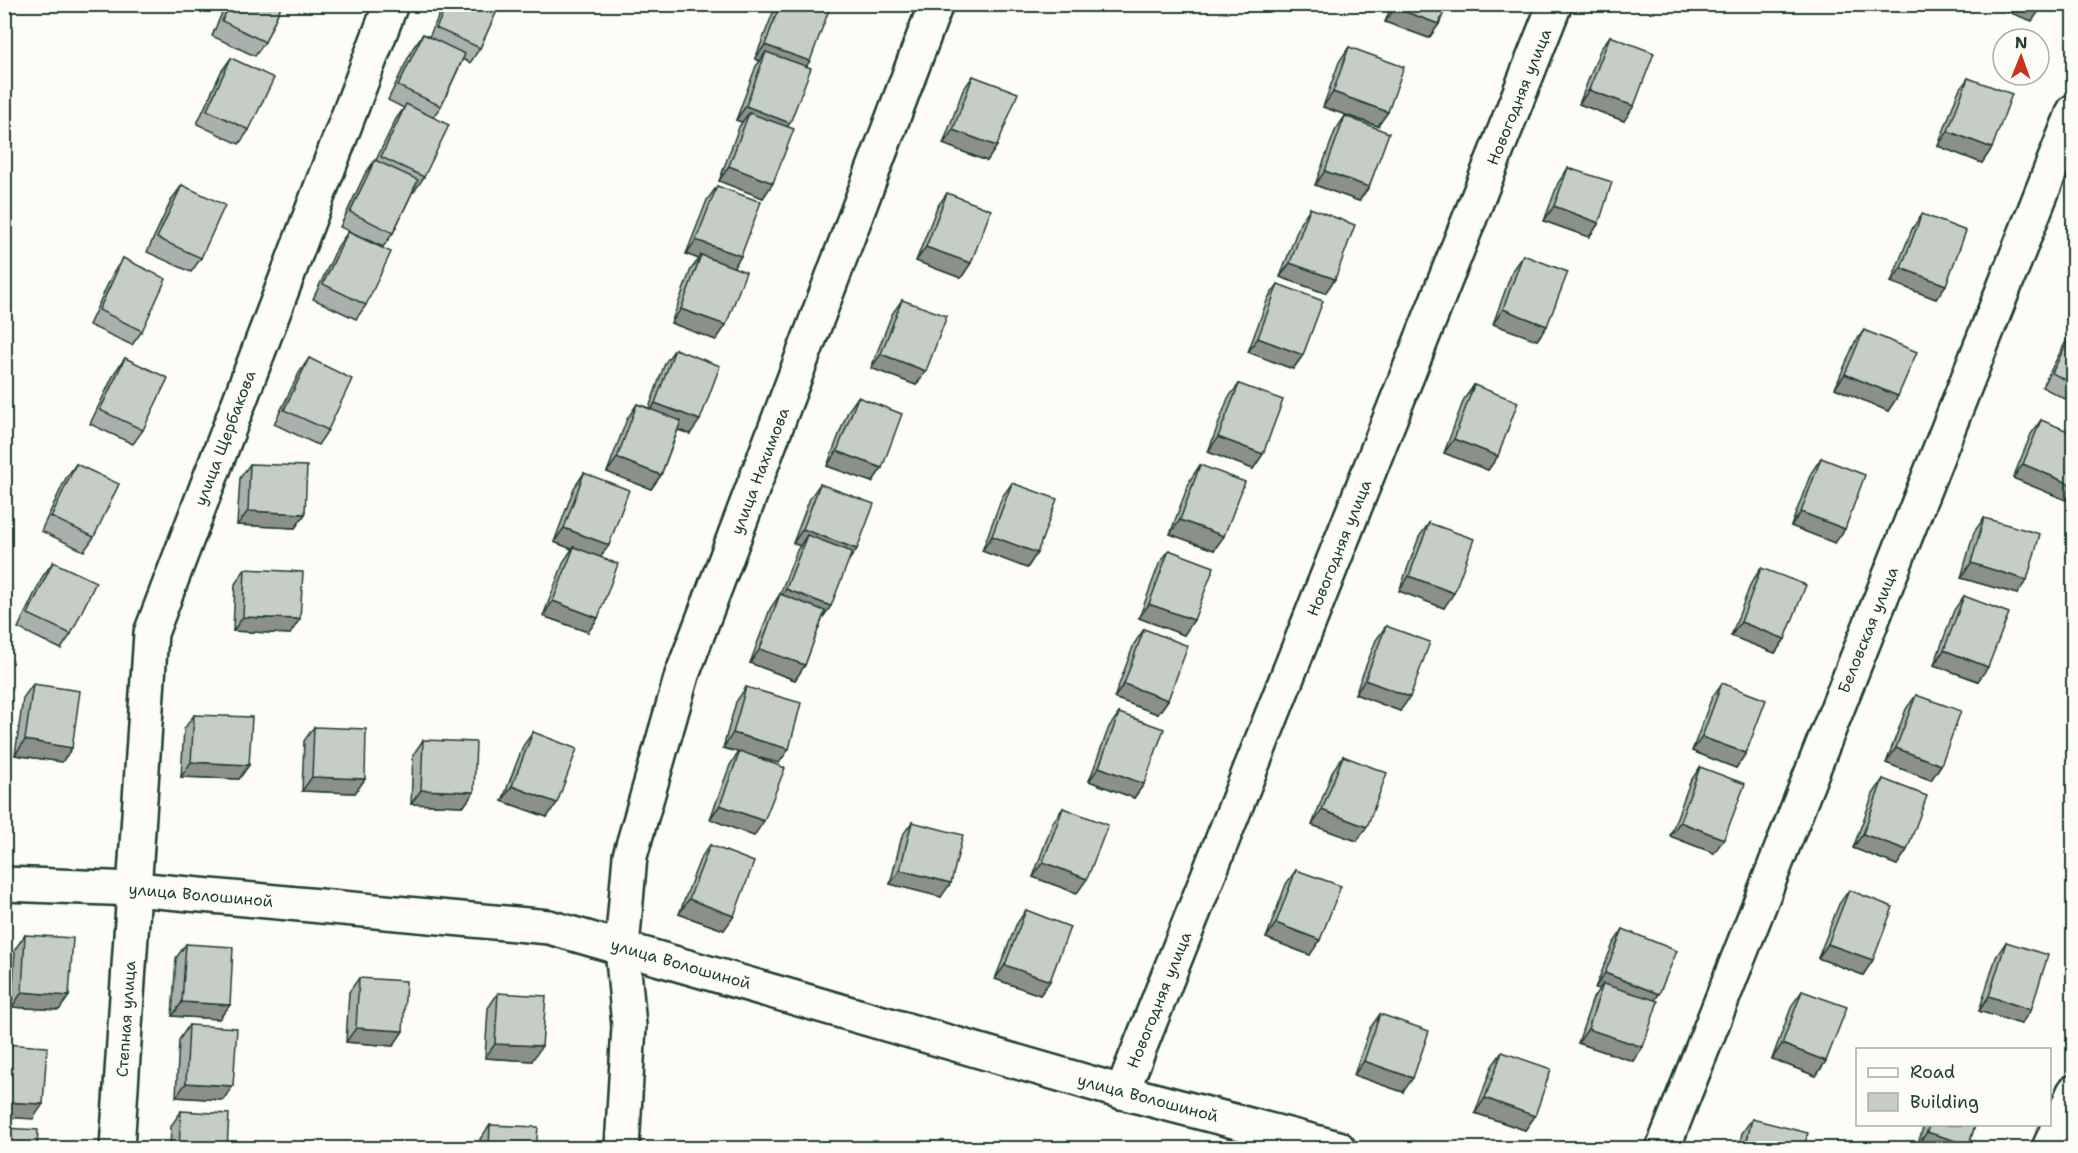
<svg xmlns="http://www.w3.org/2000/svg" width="2078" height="1153" font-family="'Shantell Sans',sans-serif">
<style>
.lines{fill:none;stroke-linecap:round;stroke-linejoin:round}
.minor-casing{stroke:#1f3d34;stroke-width:38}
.tertiary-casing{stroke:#1f3d34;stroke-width:38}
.secondary-casing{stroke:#1f3d34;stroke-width:38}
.minor{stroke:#fdfcf7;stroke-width:33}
.tertiary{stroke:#fdfcf7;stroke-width:33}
.secondary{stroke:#fdfcf7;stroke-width:33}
.wall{fill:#aab0ab;stroke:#1f3d34;stroke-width:1.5}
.shaded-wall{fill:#8b908b;stroke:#1f3d34;stroke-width:1.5}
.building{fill:#c6cdc7;stroke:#1f3d34;stroke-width:1.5}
.labels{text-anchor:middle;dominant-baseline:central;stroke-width:4.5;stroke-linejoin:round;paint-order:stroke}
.street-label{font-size:16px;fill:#1f3d34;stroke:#fdfcf7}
</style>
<rect width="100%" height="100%" fill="#fdfcf7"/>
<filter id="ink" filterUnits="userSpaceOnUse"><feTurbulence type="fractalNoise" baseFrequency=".0167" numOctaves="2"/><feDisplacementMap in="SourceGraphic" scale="12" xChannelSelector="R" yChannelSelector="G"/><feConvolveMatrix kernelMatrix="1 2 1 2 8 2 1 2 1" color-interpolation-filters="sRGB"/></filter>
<g filter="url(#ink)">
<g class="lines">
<defs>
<g id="minor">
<polyline points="1122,1092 1555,4"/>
<polyline points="117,1148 151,633 391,4"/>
<polyline points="1663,1148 2074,111"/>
<polyline points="2049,1148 2074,1092"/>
</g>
<polyline id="tertiary" points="4,884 135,889 549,927 1122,1092 1338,1148"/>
<polyline id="secondary" points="622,1148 629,1026 622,947 630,856 682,675 936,4"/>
</defs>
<use href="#minor" class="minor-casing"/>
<use href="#tertiary" class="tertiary-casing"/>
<use href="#secondary" class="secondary-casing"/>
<use href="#minor" class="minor"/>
<use href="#tertiary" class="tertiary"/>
<use href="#secondary" class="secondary"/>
</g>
<g class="wall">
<polygon points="226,4 282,4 265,42 255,56 212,36"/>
<polygon points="444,4 500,4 480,48 470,63 463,59 441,106 433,117 424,177 414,192 413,191 393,233 383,247 340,227 365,174 375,160 376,160 396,119 404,108 388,100 413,48 423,34 429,37"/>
<polygon points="823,4 806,67 787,127 773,183 763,198 719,181 739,127 742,122 736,120 756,66 760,61 755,59 776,5"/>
<polygon points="1392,4 1447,4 1439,24 1429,38 1385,22"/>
<polygon points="1610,36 1624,121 1579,104 1600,50"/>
<polygon points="1349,47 1378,126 1323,107 1339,62"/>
<polygon points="231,58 249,130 239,144 197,124 221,72"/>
<polygon points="973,76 997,146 987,161 943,144 963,90"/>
<polygon points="1968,78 1992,148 1982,163 1938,146 1958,92"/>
<polygon points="1345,116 1369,187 1359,201 1315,185 1335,131"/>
<polygon points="1568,168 1599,223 1589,237 1544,221 1558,183"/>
<polygon points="182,185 201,258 191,272 147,252 172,199"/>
<polygon points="717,186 741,256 734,267 726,325 716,340 671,323 691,269 699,259 686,254 707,200"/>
<polygon points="947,193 971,263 961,278 916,261 937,207"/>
<polygon points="1310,208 1335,279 1325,293 1280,277 1300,223"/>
<polygon points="1922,214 1936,299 1891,282 1912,229"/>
<polygon points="348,232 366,305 356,319 313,299 338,246"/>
<polygon points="1523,255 1547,326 1537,340 1493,324 1513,269"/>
<polygon points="123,258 142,331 132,345 89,325 113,273"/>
<polygon points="1278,284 1303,355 1293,369 1248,352 1268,298"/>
<polygon points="902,300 926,371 916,385 871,368 892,314"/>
<polygon points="1864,330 1898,396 1888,411 1835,388 1854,344"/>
<polygon points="2073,330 2073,403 2042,387 2064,345"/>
<polygon points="675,349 690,434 678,430 661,475 651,489 607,472 627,419 637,404 649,408 665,363"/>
<polygon points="125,358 143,430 133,444 90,424 115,372"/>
<polygon points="309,358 328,430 318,445 274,424 299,373"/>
<polygon points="1239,384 1263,454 1253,469 1208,452 1228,398"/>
<polygon points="1474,385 1498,456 1488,470 1444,453 1464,399"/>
<polygon points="858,397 882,468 872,482 827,466 848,411"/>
<polygon points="2041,420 2066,500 2013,478 2031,434"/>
<polygon points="1821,458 1835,543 1791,526 1811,473"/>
<polygon points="76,464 94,537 84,551 41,531 66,478"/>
<polygon points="250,464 305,514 295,528 237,525 240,478"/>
<polygon points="1200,465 1224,536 1214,550 1170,534 1190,480"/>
<polygon points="584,473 609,545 600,557 598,618 588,632 543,616 564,561 572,549 554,542 574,488"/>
<polygon points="1012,483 1037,553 1027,568 982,551 1002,497"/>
<polygon points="820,484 857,549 848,561 821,620 805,665 795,680 750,663 770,609 780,594 797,550 800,546 793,543 810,498"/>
<polygon points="1984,518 2017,594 1961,578 1974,532"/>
<polygon points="1429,523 1444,608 1399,591 1419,537"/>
<polygon points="1169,550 1194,620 1184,635 1139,618 1159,564"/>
<polygon points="53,562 71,634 61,649 18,628 43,576"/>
<polygon points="1761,568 1785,639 1775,653 1731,636 1751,583"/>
<polygon points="245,569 290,634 233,631 235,584"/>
<polygon points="1964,596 1978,681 1934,665 1954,610"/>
<polygon points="1386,626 1400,711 1355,694 1376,640"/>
<polygon points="1144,629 1168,700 1158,714 1114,698 1134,644"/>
<polygon points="1722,683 1746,753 1736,768 1692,751 1712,697"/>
<polygon points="33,684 72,748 62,762 15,755 23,698"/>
<polygon points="746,687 779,763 755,756 754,836 710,819 730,765 739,752 723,748 736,702"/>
<polygon points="1916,695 1941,765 1931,780 1886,763 1906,709"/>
<polygon points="1119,713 1144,784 1134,798 1089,781 1109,727"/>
<polygon points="194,715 249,765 239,779 181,777 184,729"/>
<polygon points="314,727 365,779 355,793 302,791 304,741"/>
<polygon points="533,732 547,817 502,801 523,746"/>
<polygon points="423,740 474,792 464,806 411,804 413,755"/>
<polygon points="1343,756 1357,841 1312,825 1333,770"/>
<polygon points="1700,767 1714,853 1670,836 1690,782"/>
<polygon points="1883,779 1907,850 1897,865 1853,848 1873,794"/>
<polygon points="1063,808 1077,893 1033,877 1053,822"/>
<polygon points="912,822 941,897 890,884 902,836"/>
<polygon points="710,845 724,930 679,914 700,859"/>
<polygon points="1296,870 1310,955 1266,938 1286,884"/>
<polygon points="1849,890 1873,960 1863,975 1818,958 1839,904"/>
<polygon points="1026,910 1050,981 1040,995 995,979 1016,925"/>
<polygon points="1623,929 1655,1000 1633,1061 1578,1043 1593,998 1599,989 1595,988 1613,944"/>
<polygon points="25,935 69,996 59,1010 12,1007 15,949"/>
<polygon points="2006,942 2021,1024 1979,1011 1996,957"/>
<polygon points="186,944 230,1005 219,1019 172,1016 176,958"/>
<polygon points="359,978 403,1031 393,1046 346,1042 349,992"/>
<polygon points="1802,991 1826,1061 1816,1076 1772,1059 1792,1005"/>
<polygon points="498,993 532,1061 485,1058 488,1008"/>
<polygon points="1380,1014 1403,1092 1354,1075 1370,1028"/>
<polygon points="189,1025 233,1086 223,1100 176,1097 179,1040"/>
<polygon points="1502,1052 1535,1116 1525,1130 1475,1113 1492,1066"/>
<polygon points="181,1111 227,1149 170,1149 171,1126"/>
<polygon points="1752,1119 1804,1149 1738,1149 1742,1133"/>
<polygon points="490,1125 536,1149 480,1149 480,1139"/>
<polygon points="1924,1125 1975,1125 1969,1145 1966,1149 1924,1149 1917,1146"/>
</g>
<g class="shaded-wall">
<polygon points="1987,4 2035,4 2042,7 2032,21"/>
<polygon points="1395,8 1439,24 1429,38 1385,22"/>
<polygon points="765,45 810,61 800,75 766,52 760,61 755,59"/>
<polygon points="1589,90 1634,106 1624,121 1579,104"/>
<polygon points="1333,92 1388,112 1378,126 1323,107"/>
<polygon points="746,106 790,123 780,137 749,113 742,122 736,120"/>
<polygon points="953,130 997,146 987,161 943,144"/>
<polygon points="1948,131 1992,148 1982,163 1938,146"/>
<polygon points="729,166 773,183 763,198 719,181"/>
<polygon points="1325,171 1369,187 1359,201 1315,185"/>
<polygon points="1554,206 1599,223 1589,237 1544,221"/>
<polygon points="696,240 741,256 731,271 701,255 699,259 686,254"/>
<polygon points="926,247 971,263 961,278 916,261"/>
<polygon points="1290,263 1335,279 1325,293 1280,277"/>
<polygon points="1901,268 1946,285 1936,299 1891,282"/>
<polygon points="681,309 726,325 716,340 671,323"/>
<polygon points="1503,309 1547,326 1537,340 1493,324"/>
<polygon points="1258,338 1303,355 1293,369 1248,352"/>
<polygon points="881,354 926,371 916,385 871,368"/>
<polygon points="1845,374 1898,396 1888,411 1835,388"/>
<polygon points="655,403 700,420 690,434 645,418"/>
<polygon points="1218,437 1263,454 1253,469 1208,452"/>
<polygon points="1454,439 1498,456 1488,470 1444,453"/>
<polygon points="837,451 882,468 872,482 827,466"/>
<polygon points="617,458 661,475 651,489 607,472"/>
<polygon points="2023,464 2073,485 2073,489 2066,500 2013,478"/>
<polygon points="248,511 305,514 295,528 237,525"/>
<polygon points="1801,512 1845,529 1835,543 1791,526"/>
<polygon points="1180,520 1224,536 1214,550 1170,534"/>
<polygon points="564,528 609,545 599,559 574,547 572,549 554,542"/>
<polygon points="803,529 857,549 847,563 807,535 800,546 793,543"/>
<polygon points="992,536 1037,553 1027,568 982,551"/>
<polygon points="1971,563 2027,580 2017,594 1961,578"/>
<polygon points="1409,576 1454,593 1444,608 1399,591"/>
<polygon points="786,589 831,606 821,620 776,604"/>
<polygon points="553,601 598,618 588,632 543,616"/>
<polygon points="1149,604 1194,620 1184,635 1139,618"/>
<polygon points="243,617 300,619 290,634 233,631"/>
<polygon points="1741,622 1785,639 1775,653 1731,636"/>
<polygon points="760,649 805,665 795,680 750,663"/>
<polygon points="1944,650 1988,667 1978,681 1934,665"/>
<polygon points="1365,680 1410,697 1400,711 1355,694"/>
<polygon points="1124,684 1168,700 1158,714 1114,698"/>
<polygon points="733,733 789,749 779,763 723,748"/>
<polygon points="1702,737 1746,753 1736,768 1692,751"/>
<polygon points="25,740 72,748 62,762 15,755"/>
<polygon points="1896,748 1941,765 1931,780 1886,763"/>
<polygon points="191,762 249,765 239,779 181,777"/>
<polygon points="1099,767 1144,784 1134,798 1089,781"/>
<polygon points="312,777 365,779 355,793 302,791"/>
<polygon points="512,786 557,803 547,817 502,801"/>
<polygon points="421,790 474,792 464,806 411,804"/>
<polygon points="720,805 764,821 754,836 710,819"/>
<polygon points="1322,810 1367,827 1357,841 1312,825"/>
<polygon points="1680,822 1724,839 1714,853 1670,836"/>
<polygon points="1863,834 1907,850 1897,865 1853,848"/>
<polygon points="1043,862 1087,879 1077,893 1033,877"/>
<polygon points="900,870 951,883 941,897 890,884"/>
<polygon points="689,899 734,916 724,930 679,914"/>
<polygon points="1276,923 1320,940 1310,955 1266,938"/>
<polygon points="1828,944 1873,960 1863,975 1818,958"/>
<polygon points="1005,965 1050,981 1040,995 995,979"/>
<polygon points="1605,973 1659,994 1649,1009 1603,984 1599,989 1595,988"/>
<polygon points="22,992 69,996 59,1010 12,1007"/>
<polygon points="1989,996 2031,1010 2021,1024 1979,1011"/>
<polygon points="182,1002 230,1005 219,1019 172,1016"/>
<polygon points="356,1028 403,1031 393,1046 346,1042"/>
<polygon points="1588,1029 1643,1047 1633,1061 1578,1043"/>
<polygon points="495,1044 542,1046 532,1061 485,1058"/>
<polygon points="1782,1044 1826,1061 1816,1076 1772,1059"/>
<polygon points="1364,1061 1413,1078 1403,1092 1354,1075"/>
<polygon points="186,1083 233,1086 223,1100 176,1097"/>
<polygon points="1485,1098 1535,1116 1525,1130 1475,1113"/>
<polygon points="4,1102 43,1104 33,1119 4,1117"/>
<polygon points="1927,1132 1969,1145 1966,1149 1924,1149 1917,1146"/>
</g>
<g class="building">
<polygon points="230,4 282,4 265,42 222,21"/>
<polygon points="448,4 500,4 480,48 436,28"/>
<polygon points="780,4 823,4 830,7 810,61 765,45"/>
<polygon points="1396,4 1447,4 1439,24 1395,8"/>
<polygon points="423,34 465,54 441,106 398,86"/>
<polygon points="1610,36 1654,53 1634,106 1589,90"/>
<polygon points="1349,47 1404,67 1388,112 1333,92"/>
<polygon points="766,52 811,68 790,123 746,106"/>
<polygon points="231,58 274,78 249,130 207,110"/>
<polygon points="973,76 1018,93 997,146 953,130"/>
<polygon points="1968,78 2012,94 1992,148 1948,131"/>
<polygon points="406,104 449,125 424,177 381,157"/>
<polygon points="749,113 794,129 773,183 729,166"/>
<polygon points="1345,116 1389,133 1369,187 1325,171"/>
<polygon points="375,160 418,180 393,233 350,212"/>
<polygon points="1568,168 1612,182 1599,223 1554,206"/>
<polygon points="182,185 225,205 201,258 157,238"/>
<polygon points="717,186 761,202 741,256 696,240"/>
<polygon points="947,193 991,210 971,263 926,247"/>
<polygon points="1310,208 1355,225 1335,279 1290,263"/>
<polygon points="1922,214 1966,231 1946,285 1901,268"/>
<polygon points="348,232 391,252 366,305 323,284"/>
<polygon points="701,255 746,272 726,325 681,309"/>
<polygon points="1523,255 1568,272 1547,326 1503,309"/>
<polygon points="123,258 166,279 142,331 99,310"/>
<polygon points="1278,284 1323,301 1303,355 1258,338"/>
<polygon points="902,300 947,316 926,371 881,354"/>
<polygon points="1864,330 1917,352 1898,396 1845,374"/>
<polygon points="2073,331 2073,384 2052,373"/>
<polygon points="675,349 720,366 700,420 655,403"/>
<polygon points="125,358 168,378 143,430 100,410"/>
<polygon points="309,358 352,379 328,430 284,410"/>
<polygon points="1239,384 1283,400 1263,454 1218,437"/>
<polygon points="1474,385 1518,402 1498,456 1454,439"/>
<polygon points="858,397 902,414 882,468 837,451"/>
<polygon points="637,404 681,421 661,475 617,458"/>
<polygon points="2041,420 2073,433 2073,485 2023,464"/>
<polygon points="1821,458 1865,475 1845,529 1801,512"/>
<polygon points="76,464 119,484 94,537 51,517"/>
<polygon points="250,464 307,466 305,514 248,511"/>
<polygon points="1200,465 1245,482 1224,536 1180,520"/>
<polygon points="584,473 629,490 609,545 564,528"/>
<polygon points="1012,483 1057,499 1037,553 992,536"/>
<polygon points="820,484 874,504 857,549 803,529"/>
<polygon points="1984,518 2040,534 2027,580 1971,563"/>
<polygon points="1429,523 1474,539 1454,593 1409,576"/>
<polygon points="807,535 852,552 831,606 786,589"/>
<polygon points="574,547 618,564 598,618 553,601"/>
<polygon points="1169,550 1214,567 1194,620 1149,604"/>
<polygon points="53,562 96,582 71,634 28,614"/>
<polygon points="1761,568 1806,585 1785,639 1741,622"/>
<polygon points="245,569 303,572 300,619 243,617"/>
<polygon points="780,594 825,611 805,665 760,649"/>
<polygon points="1964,596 2009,613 1988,667 1944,650"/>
<polygon points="1386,626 1430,642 1410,697 1365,680"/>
<polygon points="1144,629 1188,646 1168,700 1124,684"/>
<polygon points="1722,683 1766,700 1746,753 1702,737"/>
<polygon points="33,684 80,691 72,748 25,740"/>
<polygon points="746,687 801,703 789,749 733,733"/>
<polygon points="1916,695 1961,711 1941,765 1896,748"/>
<polygon points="1119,713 1164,729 1144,784 1099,767"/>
<polygon points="194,715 252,717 249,765 191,762"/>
<polygon points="314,727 366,729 365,779 312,777"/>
<polygon points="533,732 577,749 557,803 512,786"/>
<polygon points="423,740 476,742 474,792 421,790"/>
<polygon points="740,751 785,768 764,821 720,805"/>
<polygon points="1343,756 1387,773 1367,827 1322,810"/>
<polygon points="1700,767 1745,784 1724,839 1680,822"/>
<polygon points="1883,779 1927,796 1907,850 1863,834"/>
<polygon points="1063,808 1108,825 1087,879 1043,862"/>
<polygon points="912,822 963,835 951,883 900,870"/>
<polygon points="710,845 754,862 734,916 689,899"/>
<polygon points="1296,870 1341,886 1320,940 1276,923"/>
<polygon points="1849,890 1893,907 1873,960 1828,944"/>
<polygon points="1026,910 1070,927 1050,981 1005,965"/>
<polygon points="1623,929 1677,951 1659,994 1605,973"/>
<polygon points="25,935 73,938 69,996 22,992"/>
<polygon points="2006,942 2048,955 2031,1010 1989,996"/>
<polygon points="186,944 233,947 230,1005 182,1002"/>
<polygon points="359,978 406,981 403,1031 356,1028"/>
<polygon points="1603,984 1658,1001 1643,1047 1588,1029"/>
<polygon points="1802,991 1847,1007 1826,1061 1782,1044"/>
<polygon points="498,993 546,996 542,1046 495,1044"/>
<polygon points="1380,1014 1429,1031 1413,1078 1364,1061"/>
<polygon points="189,1025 237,1028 233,1086 186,1083"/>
<polygon points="4,1044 47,1047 43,1104 4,1102"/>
<polygon points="1502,1052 1551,1069 1535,1116 1485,1098"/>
<polygon points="181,1111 229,1114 227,1149 179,1149"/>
<polygon points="1752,1119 1808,1133 1804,1149 1745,1149"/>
<polygon points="490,1125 538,1127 536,1149 489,1149"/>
<polygon points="1929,1125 1975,1125 1969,1145 1927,1132"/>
<polygon points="4,1128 38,1130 37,1149 4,1149"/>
</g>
</g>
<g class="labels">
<g class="street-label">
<text transform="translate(1519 97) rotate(-68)">Новогодняя улица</text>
<text transform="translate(225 438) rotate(-69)">улица Щербакова</text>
<text transform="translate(760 471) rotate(-69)">улица Нахимова</text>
<text transform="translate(1339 548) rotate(-68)">Новогодняя улица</text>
<text transform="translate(1868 630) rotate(-68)">Беловская улица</text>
<text transform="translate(201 895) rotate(5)">улица Волошиной</text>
<text transform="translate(681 964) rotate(16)">улица Волошиной</text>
<text transform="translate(1159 1000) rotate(-68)">Новогодняя улица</text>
<text transform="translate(126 1019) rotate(-86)">Степная улица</text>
<text transform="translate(1148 1098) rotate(15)">улица Волошиной</text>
</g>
</g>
<rect width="2078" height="1153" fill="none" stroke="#fdfcf7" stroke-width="24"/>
<rect x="12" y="12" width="2054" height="1129" fill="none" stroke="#1f3d34" stroke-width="2" filter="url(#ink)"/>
<rect x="1856" y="1048" width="195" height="78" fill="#fdfcf7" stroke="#a4b0a9" stroke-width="1.5"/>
<rect x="1868" y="1068" width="30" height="9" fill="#fdfcf7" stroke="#a4b0a9" stroke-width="1.5"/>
<text x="1910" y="1078" font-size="18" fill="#1f3d34">Road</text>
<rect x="1868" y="1093" width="30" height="18" fill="#c6cdc7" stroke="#a4b0a9" stroke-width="1.5"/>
<text x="1910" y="1108" font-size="18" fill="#1f3d34">Building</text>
<g transform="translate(2021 57) rotate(1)"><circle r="28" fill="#fdfcf7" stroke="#a4b0a9" stroke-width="1.5"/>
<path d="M0-4.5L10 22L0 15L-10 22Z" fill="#c8321e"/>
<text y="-9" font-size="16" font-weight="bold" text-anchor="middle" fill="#1f3d34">N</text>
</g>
</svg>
